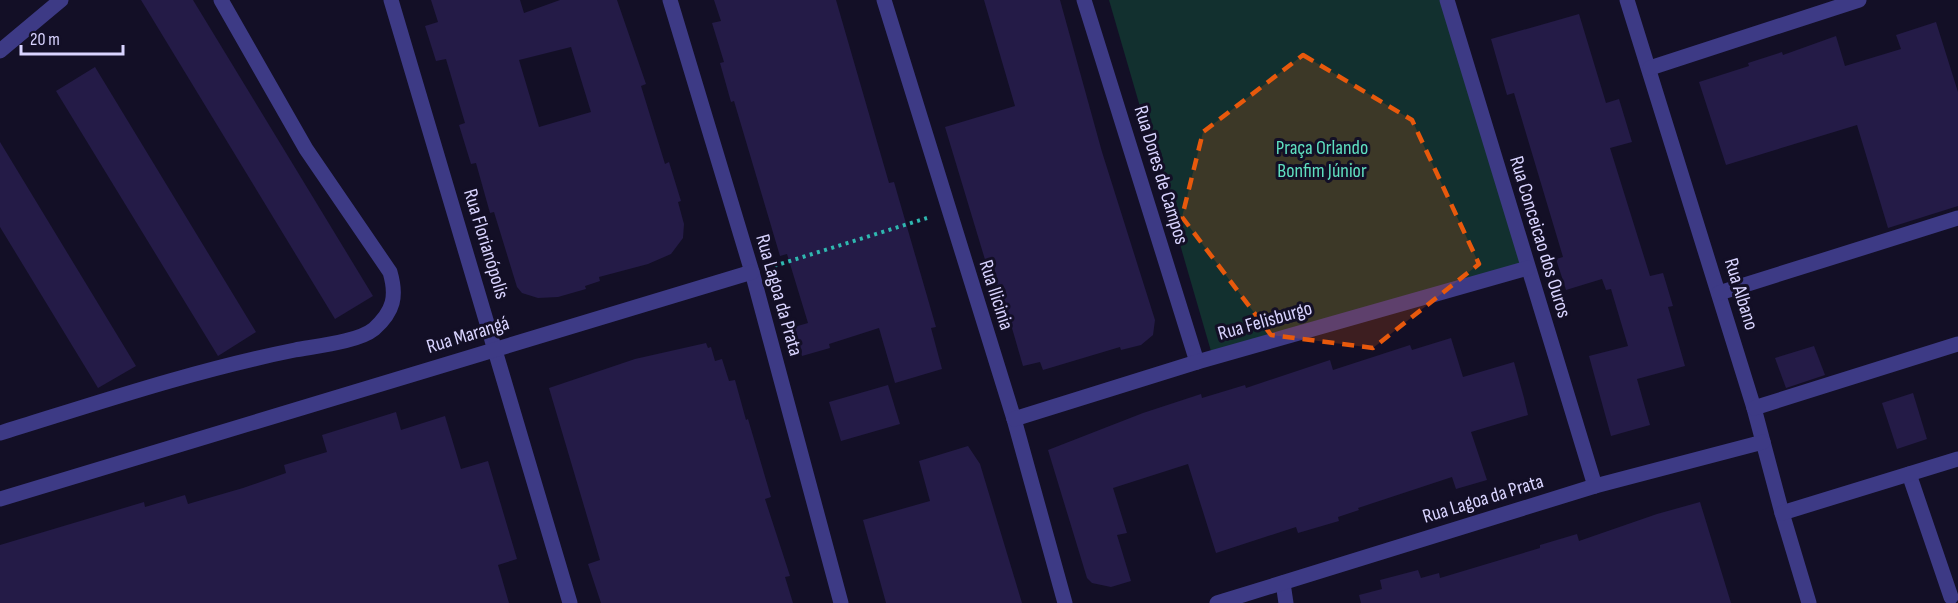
<svg xmlns="http://www.w3.org/2000/svg" width="1958" height="603" font-family="'Sofia Sans Condensed',sans-serif">
<style>
.green{fill:#12302f}
.building{fill:#241b47;fill-rule:evenodd}
.lines{fill:none;stroke-linecap:round;stroke-linejoin:round}
.path{stroke:#2fb8b0;stroke-width:4;stroke-dasharray:3 4.5;stroke-linecap:butt}
.minor{stroke:#3d3a85;stroke-width:15}
.marked{fill:#e8590c;fill-opacity:0.2;stroke:#e8590c;stroke-width:4.5;stroke-dasharray:12 8;stroke-linejoin:round}
.labels{text-anchor:middle;dominant-baseline:central;stroke-width:6;stroke-linejoin:round;paint-order:stroke}
.park-label{font-size:20px;fill:#5fe0c0;stroke:#130f26}
.street-label{font-size:20px;fill:#d9d4ff;stroke:#130f26}
</style>
<rect width="100%" height="100%" fill="#130f26"/>
<polygon class="green" points="1109,0 1448,0 1528,268 1213,358"/>
<g class="building">
<polygon points="141,0 193,0 373,296 335,319"/>
<path d="M431,0H520L524,13L560,0H617L646,84L641,86L665,164L669,162L681,201L678,202L684,224L683,238L671,254L648,264L599,277L600,281L585,286L586,289L558,297L538,298L522,293L517,287L494,212L490,213L476,163L471,164L459,125L465,123L446,59L436,61L425,26L438,22ZM571,47L591,112L539,127L519,60Z"/>
<polygon points="714,0 836,0 889,183 894,182 936,327 931,328 942,369 895,383 879,328 829,344 830,348 802,356 794,327 808,323 787,254 780,256 734,101 731,102 720,63 724,62 712,23 721,21"/>
<polygon points="984,0 1060,0 1102,152 1155,320 1153,335 1141,345 1121,350 1120,347 1043,370 1040,362 1023,366 1005,304 999,306 945,127 1015,106"/>
<polygon points="1579,14 1606,103 1619,99 1632,142 1610,148 1650,276 1663,273 1673,306 1668,307 1685,366 1637,379 1650,425 1611,436 1589,356 1628,346 1611,289 1606,290 1602,279 1566,290 1556,259 1563,257 1514,93 1507,95 1491,39"/>
<polygon points="1936,22 1958,92 1958,206 1888,228 1857,125 1726,165 1699,82 1749,66 1748,63 1782,52 1783,55 1836,36 1845,66 1901,49 1896,35"/>
<polygon points="95,67 256,332 218,356 56,91"/>
<polygon points="0,142 136,366 98,388 0,227"/>
<polygon points="1451,338 1463,377 1514,362 1524,398 1528,415 1471,432 1487,480 1456,489 1452,477 1358,508 1359,510 1338,517 1339,521 1298,533 1296,527 1216,553 1188,464 1113,488 1127,533 1117,535 1131,581 1111,587 1092,583 1087,578 1048,450 1143,413 1201,394 1202,398 1245,385 1246,388 1330,360 1333,370 1410,345 1412,350"/>
<polygon points="706,343 708,348 711,347 715,361 722,359 729,381 735,380 746,420 748,419 771,497 765,499 790,576 785,577 793,603 601,603 588,564 600,560 549,388 635,359"/>
<polygon points="1814,346 1825,375 1786,388 1775,358"/>
<polygon points="888,385 900,424 841,441 829,402"/>
<polygon points="1913,393 1927,439 1897,449 1882,403"/>
<polygon points="396,412 401,430 445,416 461,469 488,461 517,559 498,565 509,603 0,603 0,545 144,502 145,507 185,495 188,504 243,488 286,473 284,465 327,452 322,435"/>
<polygon points="968,446 980,464 1022,603 886,603 863,520 930,501 919,461"/>
<polygon points="1700,502 1731,603 1361,603 1359,595 1382,589 1380,580 1418,570 1421,578 1439,573 1440,578 1540,548 1540,545 1577,534 1579,541 1657,514"/>
</g>
<g class="lines">
<polyline class="path" points="774,266 927,218"/>
<g class="minor">
<polyline points="391,0 570,603"/>
<polyline points="670,0 752,272 841,603"/>
<polyline points="884,0 1014,419 1065,603"/>
<polyline points="1084,0 1197,362"/>
<polyline points="1447,0 1595,486"/>
<polyline points="1627,0 1754,408 1782,513 1809,603"/>
<polyline points="0,51 61,0"/>
<polyline points="1650,68 1859,0"/>
<polyline points="1719,293 1958,218"/>
<polyline points="1754,408 1958,344"/>
<polyline points="1014,419 1197,362 1528,268"/>
<path d="M0,433C97,403 195,370 295,350C316,346 358,342 374,329C394,311 397,296 390,272L306,149L221,0"/>
<polyline points="1909,474 1951,597"/>
<polyline points="0,499 752,272"/>
<polyline points="1782,513 1958,459"/>
<polyline points="1283,583 1286,603"/>
<polyline points="1217,603 1595,486 1763,442"/>
</g>
</g>
<path class="marked" d="M1303,55L1412,120L1479,264L1373,348L1271,335L1182,217L1203,132Z"/>
<g class="labels">
<g class="park-label">
<text x="1322" y="148">Praça Orlando<tspan x="1322" dy="23">Bonfim Júnior</tspan></text>
</g>
<g class="street-label">
<text transform="translate(1161 175) rotate(73)">Rua Dores de Campos</text>
<text transform="translate(1540 237) rotate(73)">Rua Conceicao dos Ouros</text>
<text transform="translate(486 244) rotate(73)">Rua Florianópolis</text>
<text transform="translate(1741 294) rotate(73)">Rua Albano</text>
<text transform="translate(779 295) rotate(74)">Rua Lagoa da Prata</text>
<text transform="translate(996 295) rotate(72)">Rua Ilicinia</text>
<text transform="translate(1265 321) rotate(-16)">Rua Felisburgo</text>
<text transform="translate(468 335) rotate(-17)">Rua Marangá</text>
<text transform="translate(1483 499) rotate(-17)">Rua Lagoa da Prata</text>
</g>
</g>
<path d="M21 45v9h102v-9" fill="none" stroke="#d9d4ff" stroke-width="3"/>
<text x="30" y="45" font-size="18" fill="#d9d4ff" stroke="#130f26" stroke-width="4.5" paint-order="stroke">20 m</text>
</svg>
